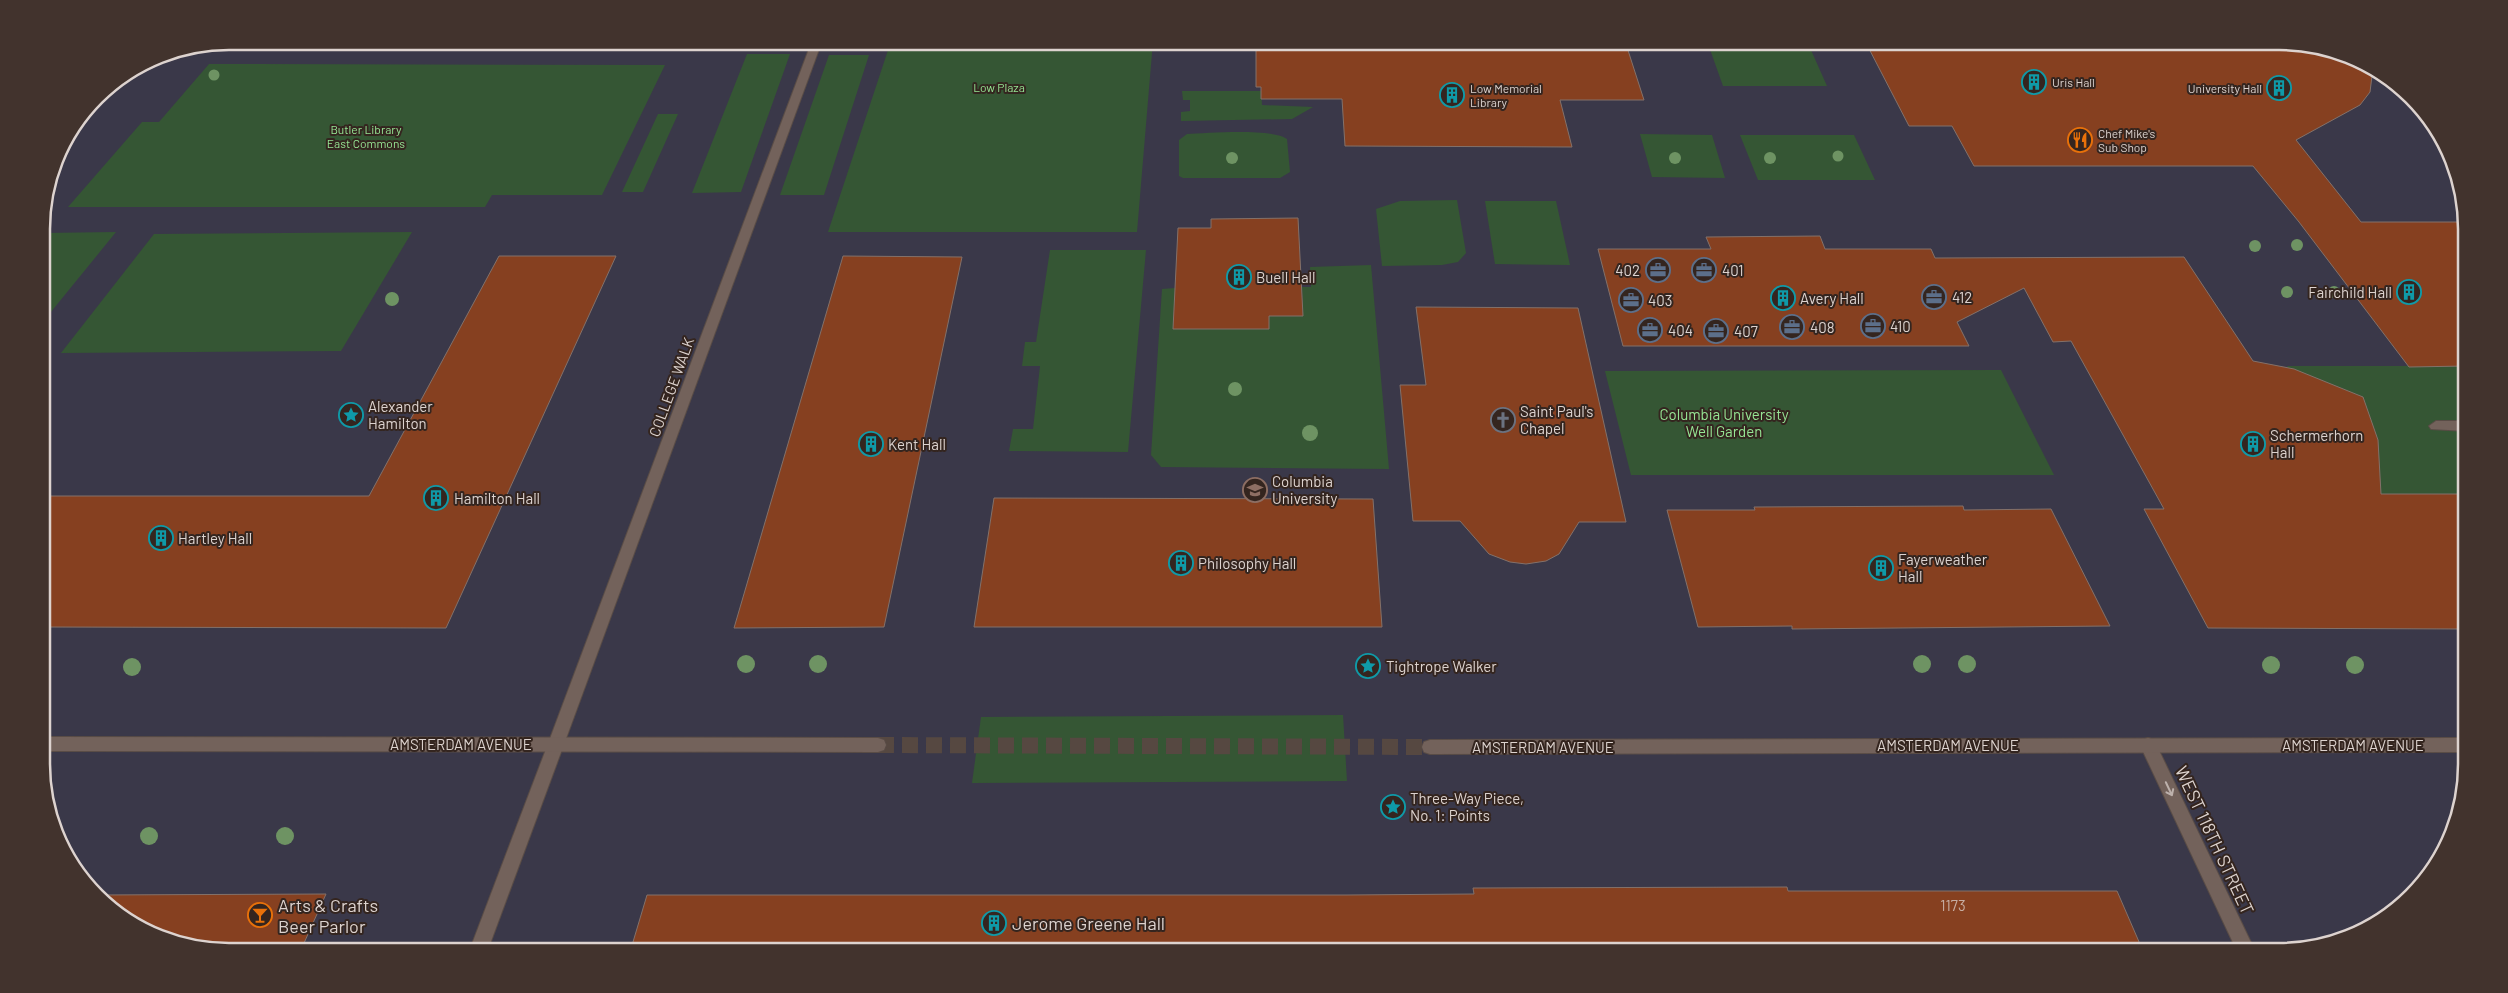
<svg xmlns="http://www.w3.org/2000/svg" width="2508" height="993" font-family="Barlow,sans-serif">
<style>
.education{fill:#3a3849}
.green{fill:#355634}
.building{fill:#864020;stroke:#83716a}
.lines{fill:none;stroke-linecap:round;stroke-linejoin:round}
.secondary-tunnel{stroke:#564841;stroke-width:16;stroke-dasharray:16 8;stroke-linecap:butt}
.service-casing{stroke:#594c46;stroke-width:2}
.pedestrian-casing{stroke:#594c46;stroke-width:2}
.minor-casing{stroke:#594c46;stroke-width:2}
.secondary-casing{stroke:#594c46;stroke-width:2}
.service{fill:#73625b;fill-rule:evenodd}
.pedestrian{fill:#73625b;fill-rule:evenodd}
.minor{fill:#73625b;fill-rule:evenodd}
.secondary{fill:#73625b;fill-rule:evenodd}
.tree{fill:#6e9363}
.oneway{stroke:#bdb1ac}
.labels{text-anchor:middle;dominant-baseline:central;stroke-width:4;stroke-linejoin:round;paint-order:stroke}
.far-poi-label{font-size:12px;fill:#ddd3cf;stroke:#34251f;text-anchor:start}
.far-park-label{font-size:12px;fill:#96e594;stroke:#34251f}
.poi-label{font-size:15px;fill:#ddd3cf;stroke:#34251f;text-anchor:start}
.street-label{font-size:15px;fill:#ddd3cf;stroke:#34251f}
.park-label{font-size:15px;fill:#96e594;stroke:#34251f}
.near-number-label{font-size:15px;fill:#c7aea3}
.near-street-label{font-size:18px;fill:#ddd3cf;stroke:#34251f}
.near-poi-label{font-size:18px;fill:#ddd3cf;stroke:#34251f;text-anchor:start}
.rim{fill:none;stroke:#ddd3cf;stroke-width:2.5}
</style>
<rect width="100%" height="100%" fill="#3e2f28"/>
<polygon class="education" points="229,41 2279,41 2340,51 2384,73 2420,105 2448,146 2465,204 2467,764 2457,825 2428,878 2393,913 2340,942 2291,951 229,952 124,920 88,888 60,847 45,801 42,216 61,145 105,88 157,55"/>
<g class="green">
<polygon points="294,41 659,41 654,51 287,50"/>
<polygon points="891,41 1153,41 1137,232 828,232"/>
<polygon points="1707,41 1807,41 1827,86 1723,86"/>
<polygon points="747,54 790,54 741,192 692,193"/>
<polygon points="829,55 869,55 824,195 780,195"/>
<polygon points="209,64 665,65 602,195 492,195 485,207 68,207 142,122 159,122"/>
<polygon points="1182,91 1261,91 1262,105 1313,107 1292,119 1181,121 1181,112 1190,111 1190,100 1183,100"/>
<polygon points="658,114 678,114 643,192 622,192"/>
<path d="M1187,134C1208,133 1272,128 1287,139L1290,172L1280,178H1183L1179,176V140Z"/>
<polygon points="1640,134 1712,135 1725,178 1652,177"/>
<polygon points="1740,135 1854,135 1875,180 1758,180"/>
<polygon points="1457,200 1466,253 1458,262 1442,265 1382,266 1376,209 1400,201"/>
<polygon points="1485,201 1556,201 1570,265 1495,264"/>
<polygon points="116,232 42,323 42,233"/>
<polygon points="412,232 341,351 61,353 154,234"/>
<polygon points="1050,250 1146,250 1128,452 1009,451 1013,429 1033,429 1040,366 1022,366 1025,342 1036,342"/>
<polygon points="1371,265 1389,469 1161,467 1151,455 1162,289 1175,288 1173,329 1269,329 1269,316 1303,316 1302,287 1311,287 1310,267"/>
<polygon points="2287,366 2466,366 2466,494 2376,494"/>
<polygon points="2001,370 2054,475 1631,475 1605,371"/>
<polygon points="1343,715 1347,781 972,783 981,717"/>
</g>
<g class="building">
<polygon points="1256,41 1625,41 1644,100 1560,100 1572,147 1345,146 1342,99 1261,99 1261,87 1256,87"/>
<polygon points="1865,41 2279,41 2340,51 2373,68 2370,92 2360,105 2296,140 2361,222 2465,222 2466,366 2409,367 2299,222 2253,166 1974,166 1952,126 1909,126"/>
<polygon points="1298,218 1303,316 1269,316 1269,329 1173,329 1178,228 1211,228 1211,219"/>
<polygon points="1820,236 1825,249 1931,249 1935,258 2184,257 2253,361 2294,369 2363,397 2378,440 2381,494 2466,494 2466,629 2208,628 2144,509 2164,509 2071,341 2053,342 2024,288 1957,322 1969,346 1623,346 1598,249 1711,249 1706,237"/>
<polygon points="499,256 616,256 446,628 44,627 43,496 369,496"/>
<polygon points="843,256 962,257 884,627 734,628"/>
<polygon points="1416,307 1578,308 1626,522 1579,522 1559,554 1546,561 1526,564 1510,562 1489,554 1460,521 1413,521 1400,385 1426,385"/>
<polygon points="994,498 1373,499 1382,627 974,627"/>
<polygon points="1963,506 1964,510 2051,509 2110,626 1792,629 1792,626 1698,627 1667,510 1755,510 1754,507"/>
<polygon points="1787,887 1788,891 2117,891 2143,951 630,952 647,895 1347,895 1474,894 1473,888"/>
<polygon points="326,894 300,952 229,952 168,942 124,920 96,895"/>
</g>
<g class="lines">
<polyline class="secondary-tunnel" points="878,745 1430,747"/>
<defs>
<polygon id="service" points="2436,421 2466,421 2466,431 2431,429 2429,426"/>
<polygon id="pedestrian" points="812,41 822,41 564,744 562,749 556,751 550,749 548,744"/>
<g id="minor">
<polygon points="556,737 562,739 564,744 487,952 469,952 548,744 550,739"/>
<polygon points="2148,738 2154,740 2255,951 2237,951 2140,745 2142,740"/>
</g>
<g id="secondary">
<polygon points="44,737 878,738 884,740 886,745 884,750 878,752 45,751"/>
<polygon points="2467,738 2467,752 1430,754 1424,752 1422,747 1424,742 1430,740"/>
</g>
</defs>
<use href="#service" class="service-casing"/>
<use href="#pedestrian" class="pedestrian-casing"/>
<use href="#minor" class="minor-casing"/>
<use href="#secondary" class="secondary-casing"/>
<use href="#service" class="service"/>
<use href="#pedestrian" class="pedestrian"/>
<use href="#minor" class="minor"/>
<use href="#secondary" class="secondary"/>
</g>
<g class="tree">
<circle cx="214" cy="75" r="5.5"/>
<circle cx="1838" cy="156" r="5.5"/>
<circle cx="1232" cy="158" r="6"/>
<circle cx="1675" cy="158" r="6"/>
<circle cx="1770" cy="158" r="6"/>
<circle cx="2297" cy="245" r="6"/>
<circle cx="2255" cy="246" r="6"/>
<circle cx="2287" cy="292" r="6"/>
<circle cx="2334" cy="292" r="6"/>
<circle cx="392" cy="299" r="7"/>
<circle cx="1235" cy="389" r="7"/>
<circle cx="1310" cy="433" r="8"/>
<circle cx="746" cy="664" r="9"/>
<circle cx="818" cy="664" r="9"/>
<circle cx="1922" cy="664" r="9"/>
<circle cx="1967" cy="664" r="9"/>
<circle cx="2271" cy="665" r="9"/>
<circle cx="2355" cy="665" r="9"/>
<circle cx="132" cy="667" r="9"/>
<circle cx="149" cy="836" r="9"/>
<circle cx="285" cy="836" r="9"/>
</g>
<defs><path id="oneway-shaft" d="M-6 0H5M1.5-3L5.5 0L1.5 3" fill="none" stroke-width="1.6" stroke-linecap="round" stroke-linejoin="round" transform="scale(1.25)"/></defs>
<use class="oneway" href="#oneway-shaft" transform="translate(2169 789) rotate(65)"/>
<defs>
<symbol id="building-ring" viewBox="-11 -11 22 22"><circle r="9.5" fill="#34251f" stroke="#0f9aa8" stroke-width="1.5"/><path d="M-4-6H4V6H1V3H-1V6H-4ZM-2.5-4.3h1.7v1.8h-1.7ZM.8-4.3h1.7v1.8H.8ZM-2.5-1h1.7V.8h-1.7ZM.8-1h1.7V.8H.8Z" fill="#0f9aa8"/></symbol>
<symbol id="restaurant-ring" viewBox="-11 -11 22 22"><circle r="9.5" fill="#34251f" stroke="#e8710a" stroke-width="1.5"/><path d="M-5-6h1v4h1v-4h1v4h1v-4h1v5L-1.5 .5V6h-2V.5L-5-1ZM5-6V6H3V1.5H1.5Q1.5-4 5-6Z" fill="#e8710a"/></symbol>
<symbol id="office-ring" viewBox="-11 -11 22 22"><circle r="9.5" fill="#34251f" stroke="#5c6f8a" stroke-width="1.5"/><path d="M-6-3h4V-5.5h4V-3h4V5H-6ZM-1-4.5V-3h2v-1.5ZM-6 0V1H6V0Z" fill="#5c6f8a"/></symbol>
<symbol id="sight-ring" viewBox="-11 -11 22 22"><circle r="9.5" fill="#34251f" stroke="#0f9aa8" stroke-width="1.5"/><path d="M0-6L1.8-2.2L6-1.7L2.9 1.2L3.7 5.4L0 3.3L-3.7 5.4L-2.9 1.2L-6-1.7L-1.8-2.2Z" fill="#0f9aa8"/></symbol>
<symbol id="church-ring" viewBox="-11 -11 22 22"><circle r="9.5" fill="#34251f" stroke="#6b7280" stroke-width="1.5"/><path d="M-1.2-6h2.4v3.5h3.3v2.4h-3.3V6h-2.4V-.1h-3.3v-2.4h3.3Z" fill="#6b7280"/></symbol>
<symbol id="university-ring" viewBox="-11 -11 22 22"><circle r="9.5" fill="#34251f" stroke="#8d6e63" stroke-width="1.5"/><path d="M0-5L7-2L0 1L-7-2ZM-4 1L0 2.5L4 1V4Q0 6-4 4Z" fill="#8d6e63"/></symbol>
<symbol id="bar-ring" viewBox="-11 -11 22 22"><circle r="9.5" fill="#34251f" stroke="#e8710a" stroke-width="1.5"/><path d="M-6-5H6L.8 .8V4.5H3.5V6h-7V4.5H-.8V.8Z" fill="#e8710a"/></symbol>
</defs>
<g fill-rule="evenodd">
<use href="#building-ring" x="2020" y="68" width="28" height="28"/>
<use href="#building-ring" x="2265" y="74" width="28" height="28"/>
<use href="#building-ring" x="1438" y="81" width="28" height="28"/>
<use href="#restaurant-ring" x="2066" y="126" width="28" height="28"/>
<use href="#office-ring" x="1644" y="256" width="28" height="28"/>
<use href="#office-ring" x="1690" y="256" width="28" height="28"/>
<use href="#building-ring" x="1225" y="263" width="28" height="28"/>
<use href="#building-ring" x="2395" y="278" width="28" height="28"/>
<use href="#office-ring" x="1920" y="283" width="28" height="28"/>
<use href="#building-ring" x="1769" y="284" width="28" height="28"/>
<use href="#office-ring" x="1617" y="286" width="28" height="28"/>
<use href="#office-ring" x="1859" y="312" width="28" height="28"/>
<use href="#office-ring" x="1778" y="313" width="28" height="28"/>
<use href="#office-ring" x="1636" y="316" width="28" height="28"/>
<use href="#office-ring" x="1702" y="317" width="28" height="28"/>
<use href="#sight-ring" x="337" y="401" width="28" height="28"/>
<use href="#church-ring" x="1489" y="406" width="28" height="28"/>
<use href="#building-ring" x="857" y="430" width="28" height="28"/>
<use href="#building-ring" x="2239" y="430" width="28" height="28"/>
<use href="#university-ring" x="1241" y="476" width="28" height="28"/>
<use href="#building-ring" x="422" y="484" width="28" height="28"/>
<use href="#building-ring" x="147" y="524" width="28" height="28"/>
<use href="#building-ring" x="1167" y="549" width="28" height="28"/>
<use href="#building-ring" x="1867" y="554" width="28" height="28"/>
<use href="#sight-ring" x="1354" y="652" width="28" height="28"/>
<use href="#sight-ring" x="1379" y="793" width="28" height="28"/>
<use href="#bar-ring" x="246" y="901" width="28" height="28"/>
<use href="#building-ring" x="980" y="909" width="28" height="28"/>
</g>
<g class="labels">
<g class="far-poi-label">
<text x="2052" y="82">Uris Hall</text>
<text x="1470" y="88">Low Memorial<tspan x="1470" dy="14">Library</tspan></text>
<text x="2262" y="88" text-anchor="end">University Hall</text>
<text x="2098" y="133">Chef Mike's<tspan x="2098" dy="14">Sub Shop</tspan></text>
</g>
<g class="far-park-label">
<text x="999" y="87">Low Plaza</text>
<text x="366" y="129">Butler Library<tspan x="366" dy="14">East Commons</tspan></text>
</g>
<g class="poi-label">
<text x="1640" y="270" text-anchor="end">402</text>
<text x="1722" y="270">401</text>
<text x="1256" y="277">Buell Hall</text>
<text x="2392" y="292" text-anchor="end">Fairchild Hall</text>
<text x="1952" y="297">412</text>
<text x="1800" y="298">Avery Hall</text>
<text x="1648" y="300">403</text>
<text x="1890" y="326">410</text>
<text x="1810" y="327">408</text>
<text x="1668" y="330">404</text>
<text x="1734" y="331">407</text>
<text x="368" y="406">Alexander<tspan x="368" dy="17">Hamilton</tspan></text>
<text x="1520" y="411">Saint Paul's<tspan x="1520" dy="17">Chapel</tspan></text>
<text x="2270" y="435">Schermerhorn<tspan x="2270" dy="17">Hall</tspan></text>
<text x="888" y="444">Kent Hall</text>
<text x="1272" y="481">Columbia<tspan x="1272" dy="17">University</tspan></text>
<text x="454" y="498">Hamilton Hall</text>
<text x="178" y="538">Hartley Hall</text>
<text x="1898" y="559">Fayerweather<tspan x="1898" dy="17">Hall</tspan></text>
<text x="1198" y="563">Philosophy Hall</text>
<text x="1386" y="666">Tightrope Walker</text>
<text x="1410" y="798">Three-Way Piece,<tspan x="1410" dy="17">No. 1: Points</tspan></text>
</g>
<g class="street-label">
<text transform="translate(671 387) rotate(-70)">COLLEGE WALK</text>
<text x="461" y="744">AMSTERDAM AVENUE</text>
<text x="1948" y="745">AMSTERDAM AVENUE</text>
<text x="2353" y="745">AMSTERDAM AVENUE</text>
<text x="1543" y="747">AMSTERDAM AVENUE</text>
</g>
<g class="park-label">
<text x="1724" y="414">Columbia University<tspan x="1724" dy="17">Well Garden</tspan></text>
</g>
<g class="near-number-label">
<text x="1953" y="905">1173</text>
</g>
<g class="near-street-label">
<text transform="translate(2215 840) rotate(65)">WEST 118TH STREET</text>
</g>
<g class="near-poi-label">
<text x="278" y="905">Arts &amp; Crafts<tspan x="278" dy="21">Beer Parlor</tspan></text>
<text x="1012" y="923">Jerome Greene Hall</text>
</g>
</g>
<path d="M0 0H2508V993H0ZM229 50H2279A179 179 0 0 1 2458 229V764A179 179 0 0 1 2279 943H229A179 179 0 0 1 50 764V229A179 179 0 0 1 229 50Z" fill="#42332d" fill-rule="evenodd"/>
<path class="rim" d="M229 50H2279A179 179 0 0 1 2458 229V764A179 179 0 0 1 2279 943H229A179 179 0 0 1 50 764V229A179 179 0 0 1 229 50Z"/>
</svg>
